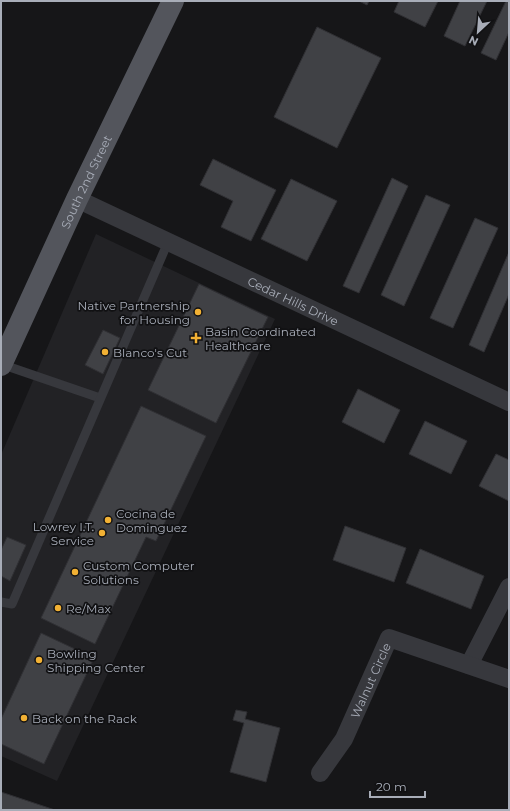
<svg xmlns="http://www.w3.org/2000/svg" width="510" height="811" font-family="Montserrat,sans-serif">
<style>
.built{fill:#222225}
.building{fill:#404145;stroke:#303034}
.lines{fill:none;stroke-linecap:round;stroke-linejoin:round}
.lane{stroke:#37383d;stroke-width:9}
.street{stroke:#37383d;stroke-width:18}
.primary{stroke:#53555c;stroke-width:22}
.poi-dot{fill:#f2b134;stroke:#111113;stroke-width:1.5}
.labels{text-anchor:middle;dominant-baseline:central;stroke-width:3.5;stroke-linejoin:round;paint-order:stroke}
.street-label{font-size:12px;fill:#a8adb8;stroke:#111113}
.poi-label{font-size:12px;fill:#a8adb8;stroke:#111113;text-anchor:start}
</style>
<rect width="100%" height="100%" fill="#161618"/>
<polygon class="built" points="96,234 275,319 57,781 1,756 1,455"/>
<g class="building">
<polygon points="359,1 369,1 367,5"/>
<polygon points="399,1 438,1 425,27 394,12"/>
<polygon points="460,1 487,1 465,46 444,36"/>
<polygon points="506,1 509,1 509,32 496,60 481,53"/>
<polygon points="317,27 381,58 337,148 274,117"/>
<polygon points="213,159 276,190 251,241 221,227 233,201 200,185"/>
<polygon points="392,178 408,186 359,293 343,286"/>
<polygon points="291,179 337,201 307,261 261,239"/>
<polygon points="426,195 450,205 404,306 381,295"/>
<polygon points="475,218 498,228 453,328 430,318"/>
<polygon points="509,252 509,294 484,352 469,345"/>
<polygon points="199,284 268,317 216,423 148,390"/>
<polygon points="103,330 120,338 103,374 85,365"/>
<polygon points="358,389 400,410 384,443 342,422"/>
<polygon points="141,406 206,436 156,541 146,537 95,644 41,618"/>
<polygon points="425,421 467,441 451,474 409,454"/>
<polygon points="496,454 509,460 509,501 479,486"/>
<polygon points="345,526 406,548 394,582 333,560"/>
<polygon points="7,537 26,545 10,581 1,576 1,550"/>
<polygon points="420,549 484,576 471,609 406,583"/>
<polygon points="41,633 94,658 44,764 1,744 1,719"/>
<polygon points="236,710 247,712 245,719 280,728 266,782 230,772 244,723 233,720"/>
<polygon points="1,792 55,810 1,810"/>
</g>
<g class="lines">
<g class="lane">
<polyline points="1,364 100,398"/>
<polyline points="1,602 12,604 168,242"/>
</g>
<g class="street">
<path id="s1" d="M77,199L509,402"/>
<polyline points="469,665 509,587"/>
<path id="s2" d="M320,773L344,739L389,638L509,679"/>
</g>
<path class="primary" id="s3" d="M1,365L77,199L173,1"/>
</g>
<g class="poi-dot">
<circle cx="198" cy="312" r="4"/>
<path d="M194 332h4v4h4v4h-4v4h-4v-4h-4v-4h4z"/>
<circle cx="105" cy="352" r="4"/>
<circle cx="108" cy="520" r="4"/>
<circle cx="102" cy="533" r="4"/>
<circle cx="75" cy="572" r="4"/>
<circle cx="58" cy="608" r="4"/>
<circle cx="39" cy="660" r="4"/>
<circle cx="24" cy="718" r="4"/>
</g>
<g class="labels">
<g class="street-label">
<text stroke="none"><textPath href="#s3" startOffset="202">South 2nd Street</textPath></text>
<text stroke="none"><textPath href="#s1" startOffset="239">Cedar Hills Drive</textPath></text>
<text stroke="none"><textPath href="#s2" startOffset="106">Walnut Circle</textPath></text>
</g>
<g class="poi-label">
<text x="190" y="305" text-anchor="end">Native Partnership<tspan x="190" dy="14">for Housing</tspan></text>
<text x="205" y="331">Basin Coordinated<tspan x="205" dy="14">Healthcare</tspan></text>
<text x="113" y="352">Blanco's Cut</text>
<text x="116" y="513">Cocina de<tspan x="116" dy="14">Dominguez</tspan></text>
<text x="94" y="526" text-anchor="end">Lowrey I.T.<tspan x="94" dy="14">Service</tspan></text>
<text x="83" y="565">Custom Computer<tspan x="83" dy="14">Solutions</tspan></text>
<text x="66" y="608">Re/Max</text>
<text x="47" y="653">Bowling<tspan x="47" dy="14">Shipping Center</tspan></text>
<text x="32" y="718">Back on the Rack</text>
</g>
</g>
<rect width="510" height="811" fill="none" stroke="#a8adb8" stroke-width="4"/>
<g transform="translate(478 32) rotate(206)" stroke="#111113" stroke-width="3" paint-order="stroke">
<path d="M0-3L7 15L0 10L-7 15Z" fill="#a8adb8"/>
<text y="-6" font-size="11" font-weight="bold" text-anchor="middle" fill="#a8adb8">N</text>
</g>
<path d="M370 791v6h55v-6" fill="none" stroke="#a8adb8" stroke-width="2"/>
<text x="376" y="791" font-size="12" fill="#a8adb8" stroke="#111113" stroke-width="3" paint-order="stroke">20 m</text>
</svg>
